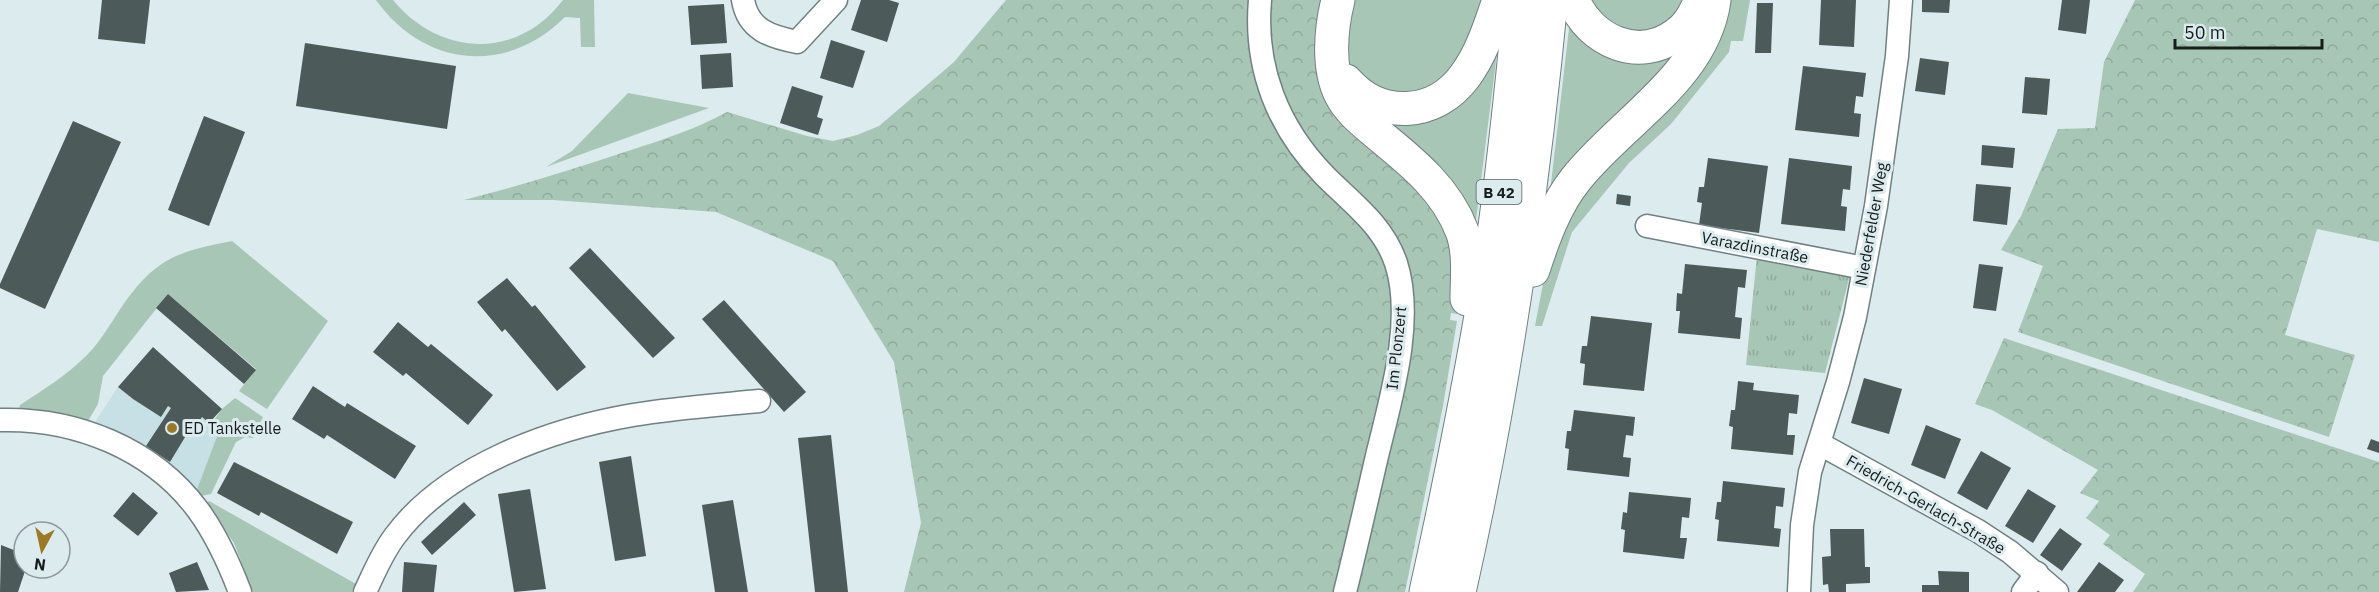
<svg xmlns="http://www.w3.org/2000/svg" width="2379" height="592" font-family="'IBM Plex Sans',sans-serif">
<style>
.built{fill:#c7e0e5}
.grass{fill:#a8c6b5}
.forest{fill:url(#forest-crowns)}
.park{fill:url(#park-tufts)}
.building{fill:#4c5a59}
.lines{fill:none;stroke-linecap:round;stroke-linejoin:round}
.street-casing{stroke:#718083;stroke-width:25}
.highway-casing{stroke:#718083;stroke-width:35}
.street{stroke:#fff;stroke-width:22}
.highway{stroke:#fff;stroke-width:33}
.poi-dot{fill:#9d7925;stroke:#dbebee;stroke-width:2}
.labels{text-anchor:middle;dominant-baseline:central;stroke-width:6;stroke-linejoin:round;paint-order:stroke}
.shield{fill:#dbebee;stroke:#525a5c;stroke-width:1.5}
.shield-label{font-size:15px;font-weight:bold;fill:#171c1d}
.street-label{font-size:16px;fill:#171c1d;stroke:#dbebee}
.poi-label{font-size:16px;fill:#171c1d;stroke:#dbebee;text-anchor:start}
</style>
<defs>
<pattern id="forest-crowns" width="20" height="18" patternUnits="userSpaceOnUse" patternTransform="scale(1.5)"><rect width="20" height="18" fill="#a8c6b5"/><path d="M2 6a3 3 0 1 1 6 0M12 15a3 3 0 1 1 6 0" fill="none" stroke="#90aa9b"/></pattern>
<pattern id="park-tufts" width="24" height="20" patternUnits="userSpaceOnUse" patternTransform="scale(1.5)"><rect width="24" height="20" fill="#a8c6b5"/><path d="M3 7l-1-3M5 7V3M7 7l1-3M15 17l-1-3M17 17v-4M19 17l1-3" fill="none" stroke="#90aa9b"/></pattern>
</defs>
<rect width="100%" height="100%" fill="#dbebee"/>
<polygon class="built" points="155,376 219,431 196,492 114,431 95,422 118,387 133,399"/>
<g class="grass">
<path d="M376,0H393C439,56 517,61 563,0H594L595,47H581L580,18L565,17C506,76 424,67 376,0Z"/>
<path d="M1350,0H1488L1451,80L1399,101C1389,95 1358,78 1352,69C1341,54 1347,17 1350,0Z"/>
<polygon points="1583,0 1692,0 1679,22 1628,36"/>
<polygon points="1723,0 1750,0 1743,41 1731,41 1729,52 1671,124 1629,163 1572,232 1542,326 1535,326 1545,273 1567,214"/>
<polygon points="1570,20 1594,41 1698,24 1548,209"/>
<polygon points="1497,53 1475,228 1380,115"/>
<polygon points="628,93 709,108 546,167 572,151"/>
<path d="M232,241L328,321L267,409L239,391L256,369L168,294L103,376L98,404L88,421L19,410L20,405C43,390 67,375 87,355C100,342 109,326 119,311C153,260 174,252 232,241Z"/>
<polygon points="235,398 263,417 253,438 245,437 236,442 211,494 201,496 196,492 219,431 211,424 222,409"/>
<polygon points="209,501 356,584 352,592 253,592 234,543 206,503"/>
</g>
<g class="forest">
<path d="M1006,0H1326L1321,28L1446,213L1461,283L1458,314L1451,313L1450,320L1457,321L1443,406L1405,592H904L921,523L894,362L833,261L716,212L553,200H464C519,186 574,169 628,151C662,140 696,129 727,112L807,136L833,141L857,135L879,126L954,62Z"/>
<polygon points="2135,0 2379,0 2379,242 2317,229 2285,335 2355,355 2329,437 2018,332 2043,266 2001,250 2021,216 2058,129 2095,128 2104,62"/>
<polygon points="2004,338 2379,462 2379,592 2133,592 2145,574 2103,544 2110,535 2086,518 2099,501 2080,493 2098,470 1992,410 1975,404"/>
</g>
<polygon class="park" points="1757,256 1850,275 1825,373 1746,365"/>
<g class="building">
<polygon points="102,0 150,0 145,44 98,39"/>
<polygon points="861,0 889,0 899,3 887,42 851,30"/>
<polygon points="1821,0 1856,0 1854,47 1819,45"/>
<polygon points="1922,0 1950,0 1949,13 1922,12"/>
<polygon points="2062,0 2090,0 2086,34 2058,30"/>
<polygon points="1757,3 1773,3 1771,53 1755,53"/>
<polygon points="724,4 727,43 691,45 688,6"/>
<polygon points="831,40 865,51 853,88 820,78"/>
<polygon points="305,43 456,66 447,129 296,106"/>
<polygon points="731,53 733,87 702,89 700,55"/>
<polygon points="1920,58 1949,62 1945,95 1915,91"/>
<polygon points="1803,66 1866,73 1863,97 1856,96 1854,113 1861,114 1859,137 1795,130"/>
<polygon points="2025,77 2050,79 2047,115 2022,113"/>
<polygon points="792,86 823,96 817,117 823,119 818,135 780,123"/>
<polygon points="204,116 245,132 209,226 168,210"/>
<polygon points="73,121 121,142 45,309 0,288 0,284"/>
<polygon points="1982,145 2015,148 2013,168 1981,165"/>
<polygon points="1708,158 1768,166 1759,233 1699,225 1702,203 1697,202 1699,187 1704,187"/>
<polygon points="1789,158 1852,166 1850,190 1843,189 1841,206 1847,207 1845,231 1781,224"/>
<polygon points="1976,184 2011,187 2007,225 1973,221"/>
<polygon points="1617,194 1631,196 1630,206 1616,204"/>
<polygon points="590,248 675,338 653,358 569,268"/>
<polygon points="1685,264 1747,270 1745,288 1738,287 1735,317 1742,318 1740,339 1678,333 1680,311 1676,311 1677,293 1682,294"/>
<polygon points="1979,264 2003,267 1996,311 1973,308"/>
<polygon points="507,278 532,307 535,305 586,367 557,391 505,329 502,332 477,302"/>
<polygon points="168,294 256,370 244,384 156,308"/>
<polygon points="724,300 806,392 784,412 702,319"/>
<polygon points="1591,316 1652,323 1644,391 1583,385 1585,364 1580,363 1582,346 1587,346"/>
<polygon points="398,322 428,347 431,344 493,395 468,425 406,373 403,376 373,352"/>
<polygon points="153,347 222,409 209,423 202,417 196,426 193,424 170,462 146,446 171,408 168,406 161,417 133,399 118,387"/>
<polygon points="1864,378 1902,389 1889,434 1851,423"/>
<polygon points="1738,381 1754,383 1753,390 1799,395 1797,414 1789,413 1787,435 1795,435 1793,455 1731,449 1733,427 1729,426 1731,410 1735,410"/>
<polygon points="313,386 345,407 347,403 416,446 395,479 327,435 324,439 292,419"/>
<polygon points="1574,410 1635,417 1633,436 1626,435 1623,457 1631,458 1629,477 1567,470 1569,449 1565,448 1567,431 1571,431"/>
<polygon points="1926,425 1961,439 1945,479 1911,465"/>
<polygon points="831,435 848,592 815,592 798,438"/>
<polygon points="2371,439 2379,442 2379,453 2367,449"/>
<polygon points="1981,451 2011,468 1987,510 1957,493"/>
<polygon points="631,456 646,556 615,561 599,462"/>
<polygon points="234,462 353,522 337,554 261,512 259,516 217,493"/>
<polygon points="1723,481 1785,488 1783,507 1776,506 1774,528 1781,529 1779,547 1717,541 1719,520 1715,519 1717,502 1721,502"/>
<polygon points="530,489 546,589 514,592 498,494"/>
<polygon points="2028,489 2056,506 2033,543 2005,526"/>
<polygon points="133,492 158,513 138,536 113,516"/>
<polygon points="1629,492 1691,498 1689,518 1682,517 1680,538 1687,538 1684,559 1623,552 1625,530 1621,529 1623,512 1627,513"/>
<polygon points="733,500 748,592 715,592 702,505"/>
<polygon points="464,502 476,515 432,555 421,542"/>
<polygon points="2060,528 2082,544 2062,571 2040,555"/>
<polygon points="1830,529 1864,529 1865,567 1870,567 1870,583 1846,584 1846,592 1829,592 1828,584 1823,585 1822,557 1831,556"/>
<polygon points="1,545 24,554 24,568 26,568 18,592 0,592"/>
<polygon points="197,562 209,590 176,592 169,573"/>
<polygon points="404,562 437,565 434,592 402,592"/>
<polygon points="2099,562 2124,580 2115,592 2077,592"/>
<polygon points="1938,571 1969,572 1969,592 1922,592 1922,585 1939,585"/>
</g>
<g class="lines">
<defs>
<g id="street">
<path d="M743,0C748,30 771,37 797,42L836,0"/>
<path d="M1260,0C1254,68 1278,128 1325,176C1353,204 1383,225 1396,263C1415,322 1390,401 1376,460C1366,504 1356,548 1345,592"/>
<polyline points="1647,226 1864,268"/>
<path d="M0,420C75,418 152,448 198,510C217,536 229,563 240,592"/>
<polyline points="1820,444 1978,531 2010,552 2057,592"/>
<path d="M365,592C374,573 382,553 395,536C447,466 551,429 633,415C675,408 718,405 759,401"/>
<polyline points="1799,592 1802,525 1810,472 1838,382 1855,317 1876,206 1897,56 1901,0"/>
<polyline points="2023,592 2037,573"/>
</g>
<g id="highway">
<path d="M1338,0C1331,28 1327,68 1341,95C1349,111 1365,123 1379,135C1412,162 1446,189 1462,231C1470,252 1467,277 1467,299"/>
<path d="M1573,0C1590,41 1639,63 1677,34C1689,26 1695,13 1701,0"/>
<path d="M1346,81C1380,120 1435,117 1465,76C1482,53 1490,26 1499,0"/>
<path d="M1533,270C1543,239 1555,205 1576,179C1621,122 1704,77 1714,0"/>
<path d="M1426,592C1448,493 1468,393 1485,293C1501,196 1511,98 1520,0"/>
<path d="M1459,592C1503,397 1532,199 1551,0"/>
</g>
</defs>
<use href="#street" class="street-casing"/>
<use href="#highway" class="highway-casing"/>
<use href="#street" class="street"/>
<use href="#highway" class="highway"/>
</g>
<circle class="poi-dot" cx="172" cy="428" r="6"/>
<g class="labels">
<rect class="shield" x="1476.5" y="180" width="45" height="24" rx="4.5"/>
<g class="shield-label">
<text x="1499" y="192">B 42</text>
</g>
<g class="street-label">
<text transform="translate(1871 224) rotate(-80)">Niederfelder Weg</text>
<text transform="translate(1755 247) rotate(11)">Varazdinstraße</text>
<text transform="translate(1396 348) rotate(-84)">Im Plonzert</text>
<text transform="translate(1926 504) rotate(30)">Friedrich-Gerlach-Straße</text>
</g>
<g class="poi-label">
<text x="184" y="428">ED Tankstelle</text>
</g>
</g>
<g transform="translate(42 550) rotate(188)"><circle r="28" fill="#dbebee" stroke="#8d989a" stroke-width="1.5"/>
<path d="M0-4.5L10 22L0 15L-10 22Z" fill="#9d7925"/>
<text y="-9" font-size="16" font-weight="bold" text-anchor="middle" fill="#171c1d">N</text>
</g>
<path d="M2175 39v9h147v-9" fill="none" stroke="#171c1d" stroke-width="3"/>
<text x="2184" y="39" font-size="18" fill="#171c1d" stroke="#dbebee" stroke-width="4.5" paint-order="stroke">50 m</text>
</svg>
